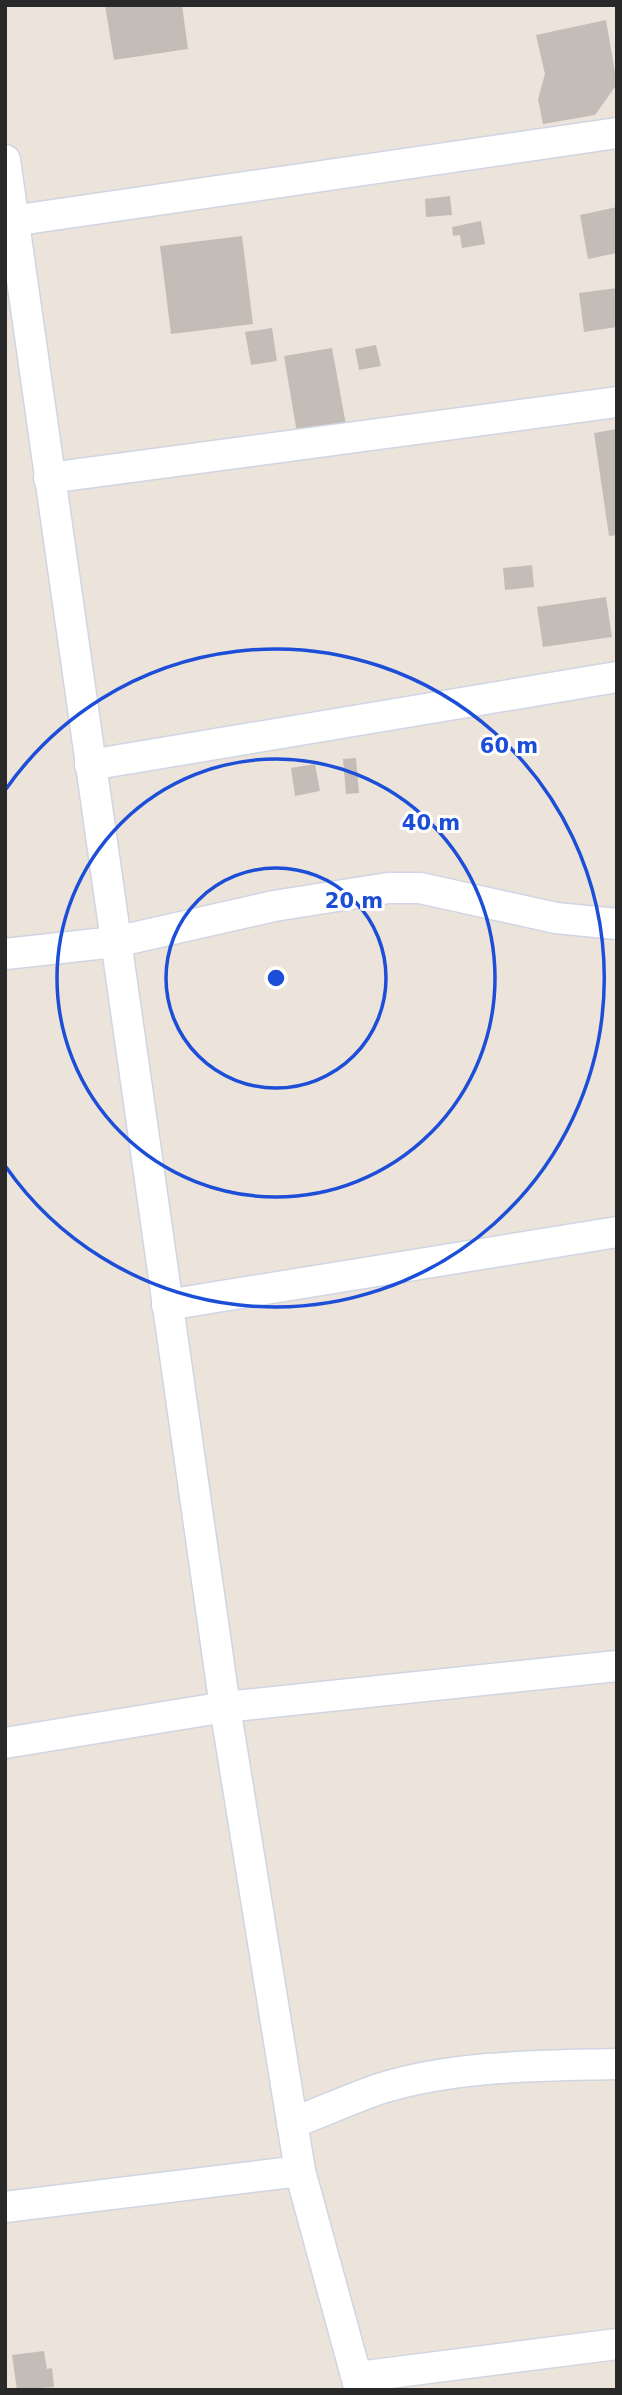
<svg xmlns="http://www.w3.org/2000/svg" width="622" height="2395" font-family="'DejaVu Sans',sans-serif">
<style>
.building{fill:#c4bdb7}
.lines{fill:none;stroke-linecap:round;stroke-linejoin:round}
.minor-casing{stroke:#d0d5e3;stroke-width:33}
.minor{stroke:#fff;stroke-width:30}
.ring{fill:none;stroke:#1d4ed8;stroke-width:3.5}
.centre{fill:#1d4ed8;stroke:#fff;stroke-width:3.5}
.ring-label{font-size:21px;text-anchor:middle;font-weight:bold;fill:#1d4ed8;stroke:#fff;stroke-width:6;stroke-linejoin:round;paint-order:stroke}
</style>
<rect width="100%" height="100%" fill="#ece3db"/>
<g class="building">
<polygon points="105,5 182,5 188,49 114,60"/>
<polygon points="606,20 617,84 595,115 543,124 538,99 545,74 536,35"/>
<polygon points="450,196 452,215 426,217 425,199"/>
<polygon points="617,207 617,253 588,259 580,215"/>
<polygon points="481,221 485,244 462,248 460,235 453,236 452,227"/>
<polygon points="242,236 253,324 171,334 160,246"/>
<polygon points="617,288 617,327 584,332 579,293"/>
<polygon points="272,328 277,361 251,365 245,332"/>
<polygon points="376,345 381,366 359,370 355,349"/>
<polygon points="332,348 346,425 297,433 284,356"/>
<polygon points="617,429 617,535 609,536 594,433"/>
<polygon points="532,565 534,587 505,590 503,568"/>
<polygon points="606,597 612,637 543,647 537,607"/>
<polygon points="356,758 359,793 346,794 343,759"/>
<polygon points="315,764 320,791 295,796 291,768"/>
<polygon points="44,2351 47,2369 52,2368 54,2387 17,2390 12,2355"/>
</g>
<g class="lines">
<defs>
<g id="minor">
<polyline points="5,160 225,1707 300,2171 360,2390"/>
<polyline points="12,221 617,133"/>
<polyline points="49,478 617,402"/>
<polyline points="90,765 617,677"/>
<polyline points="5,954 115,942 274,906 388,888 420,888 556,918 617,924"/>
<polyline points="167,1305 617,1232"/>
<polyline points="5,1743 225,1707 617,1666"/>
<path d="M292,2123C322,2112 352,2098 382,2088C457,2065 539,2066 617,2064"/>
<polyline points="5,2207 300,2171"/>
<polyline points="358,2377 617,2344"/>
</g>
</defs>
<use href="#minor" class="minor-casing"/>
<use href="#minor" class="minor"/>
</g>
<g class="ring">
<circle cx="276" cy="978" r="110"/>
<circle cx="276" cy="978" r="219"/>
<path d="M6 789A329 329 0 1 1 6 1167"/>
</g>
<circle cx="276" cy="978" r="10" class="centre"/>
<g class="ring-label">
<text x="509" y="753">60 m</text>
<text x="431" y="830">40 m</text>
<text x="354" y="908">20 m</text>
</g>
<rect width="622" height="2395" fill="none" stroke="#292929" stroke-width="14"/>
</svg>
